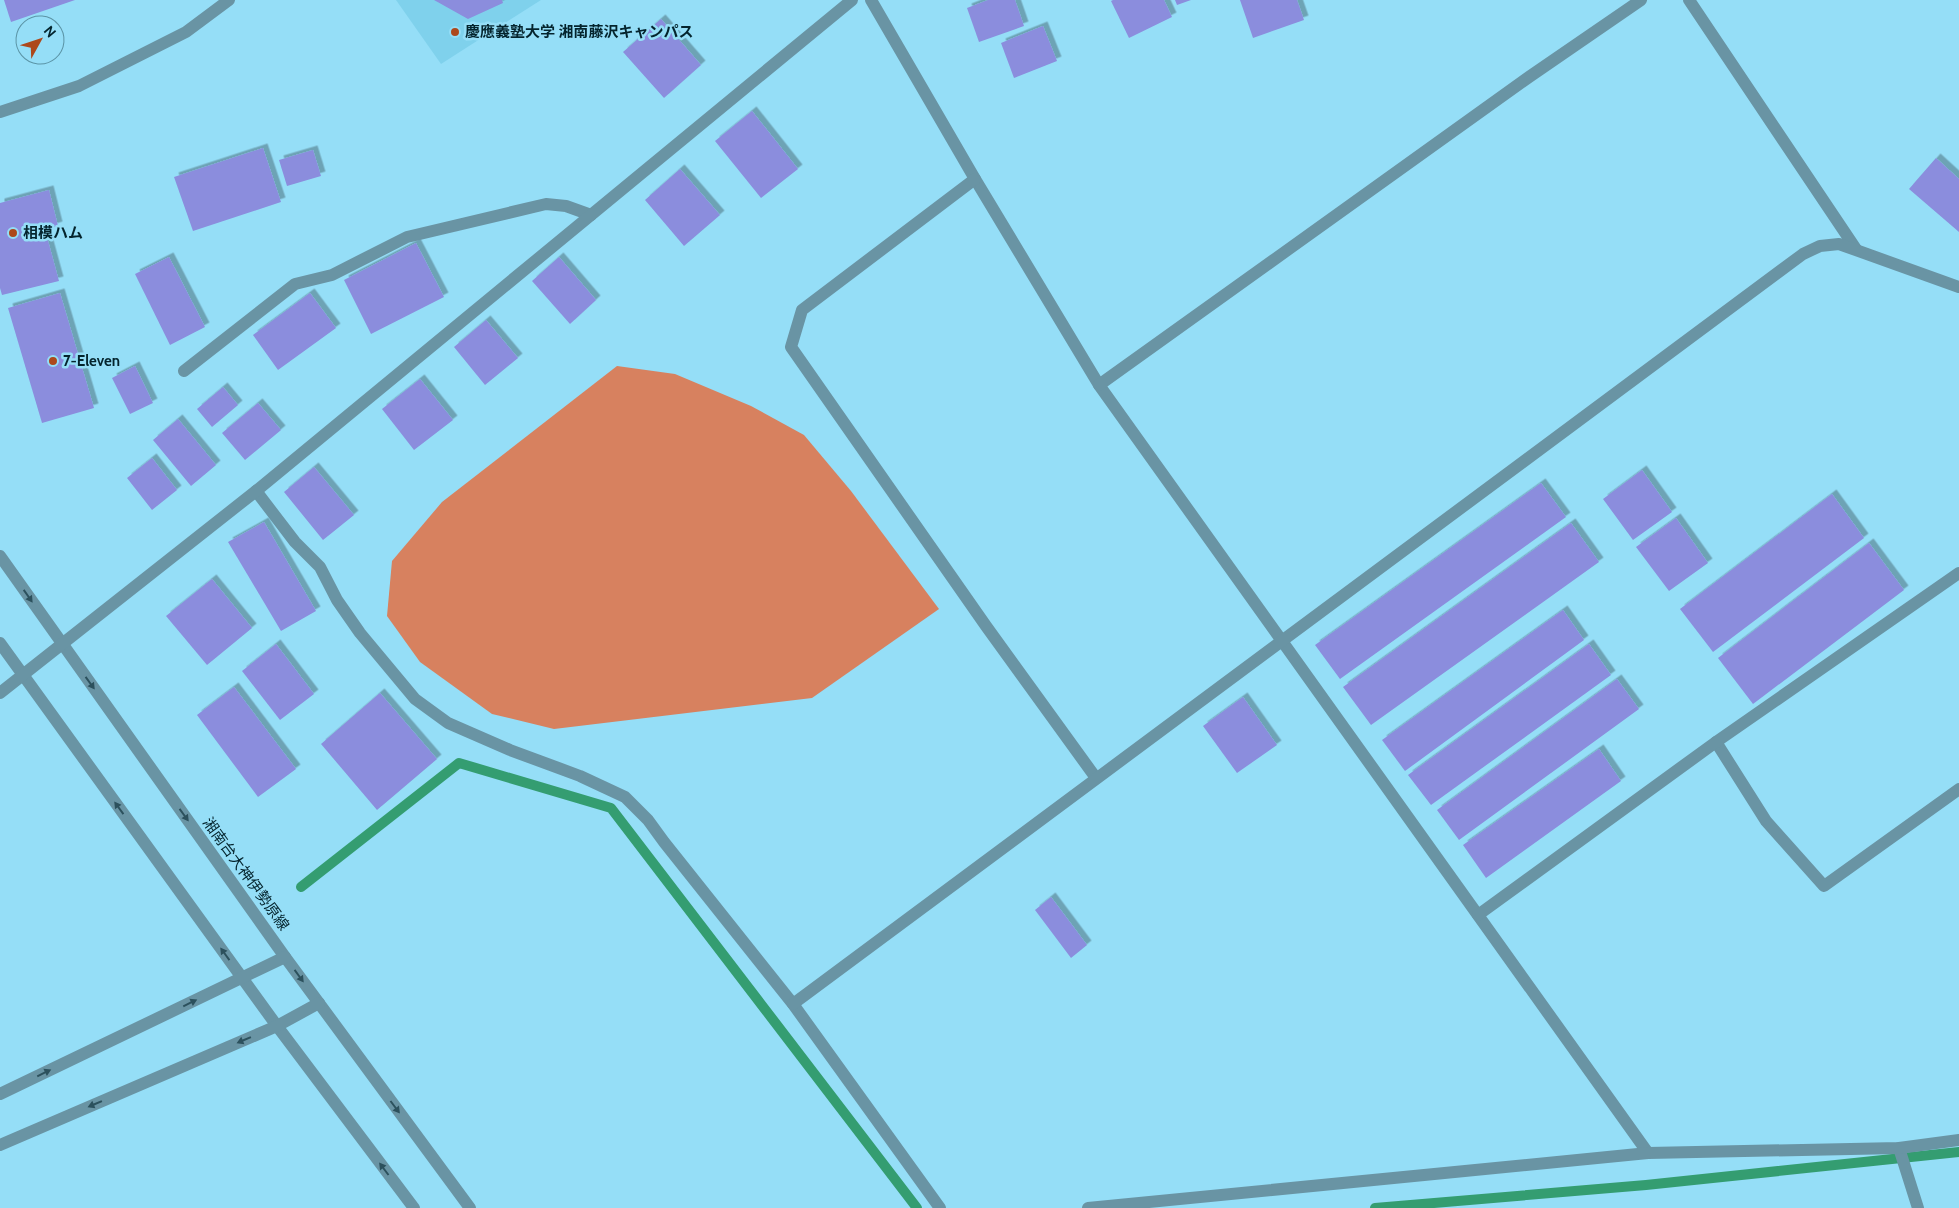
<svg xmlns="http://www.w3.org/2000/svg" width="1959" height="1208" font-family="Cabin,'Noto Sans JP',sans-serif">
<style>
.built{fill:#7fd1ec}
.forest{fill:#d7815f}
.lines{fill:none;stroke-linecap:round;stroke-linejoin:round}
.stream{stroke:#349d71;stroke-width:10}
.building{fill:#8b8ddd;filter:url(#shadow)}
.minor{stroke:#6994a4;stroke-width:12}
.tertiary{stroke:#6994a4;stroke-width:12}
.oneway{fill:#2c515d}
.poi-dot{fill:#ad481b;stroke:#95def7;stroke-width:2}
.labels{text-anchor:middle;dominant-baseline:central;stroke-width:5;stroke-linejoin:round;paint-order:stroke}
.poi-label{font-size:15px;font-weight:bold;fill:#04242d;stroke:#95def7;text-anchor:start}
.street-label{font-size:15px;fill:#04242d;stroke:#95def7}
</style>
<defs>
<filter id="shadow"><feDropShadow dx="4.5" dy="-4.5" stdDeviation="0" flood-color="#0004"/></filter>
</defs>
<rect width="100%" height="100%" fill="#95def7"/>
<polygon class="built" points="396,0 541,0 441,64"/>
<polygon class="forest" points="617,366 675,374 751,406 804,435 851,491 939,609 812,698 554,729 492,714 420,662 387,616 392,561 442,502"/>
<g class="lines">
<g class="stream">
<polyline points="301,887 459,763 611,808 917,1208"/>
<polyline points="1375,1208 1646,1185 1959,1152"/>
</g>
</g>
<g class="building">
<polygon points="4,0 75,0 11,22"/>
<polygon points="434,0 502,0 503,3 468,19"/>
<polygon points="988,0 1015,0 1024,26 979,42 967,8"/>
<polygon points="1113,0 1164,0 1172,17 1129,38 1111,1"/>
<polygon points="1175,0 1191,0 1177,5"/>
<polygon points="1240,0 1297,0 1304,20 1253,38"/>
<polygon points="661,19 701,65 664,98 623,52"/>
<polygon points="1043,26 1057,61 1014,78 1001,43"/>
<polygon points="752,111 798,169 761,198 715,141"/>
<polygon points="263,148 281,202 193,231 174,177"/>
<polygon points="313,150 321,176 287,186 279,160"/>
<polygon points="1936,158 1959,179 1959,232 1909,189"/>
<polygon points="680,169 720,215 684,246 645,200"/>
<polygon points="49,190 58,226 45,230 59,281 2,295 0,288 0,203"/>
<polygon points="416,243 444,297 371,334 344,280"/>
<polygon points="169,257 205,327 170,345 135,274"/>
<polygon points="559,257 596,300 570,324 532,281"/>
<polygon points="60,293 94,408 42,423 8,308"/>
<polygon points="310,293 336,328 278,370 253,335"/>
<polygon points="486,320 518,358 485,385 454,347"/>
<polygon points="135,366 153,403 130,414 112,378"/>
<polygon points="420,379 453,420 414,450 382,409"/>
<polygon points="223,387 238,405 212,427 197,409"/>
<polygon points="258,403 281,430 245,460 222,433"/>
<polygon points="178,419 216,465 191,486 153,440"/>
<polygon points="152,458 177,490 152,510 127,478"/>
<polygon points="314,467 354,515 323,540 284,492"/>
<polygon points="1642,470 1672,512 1633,540 1603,499"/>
<polygon points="1541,483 1566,517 1340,679 1315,645"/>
<polygon points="1832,494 1864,538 1713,652 1680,609"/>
<polygon points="1676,518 1708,563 1669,591 1636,547"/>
<polygon points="264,522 316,611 281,631 228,542"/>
<polygon points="1571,523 1599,562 1371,725 1343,687"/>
<polygon points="1869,543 1904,590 1753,704 1718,658"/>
<polygon points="212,579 252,628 207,665 166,616"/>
<polygon points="1563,610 1584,640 1405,771 1382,740"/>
<polygon points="276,644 314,694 280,720 242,671"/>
<polygon points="1589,644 1611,675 1431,805 1408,775"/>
<polygon points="1617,679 1639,709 1459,840 1437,810"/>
<polygon points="234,687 296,769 258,797 197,715"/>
<polygon points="380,693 437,759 377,810 321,744"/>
<polygon points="1243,697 1277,745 1237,773 1203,726"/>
<polygon points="1599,749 1621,781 1486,878 1463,845"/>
<polygon points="1051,897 1087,945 1071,958 1035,910"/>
</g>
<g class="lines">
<g class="minor">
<polyline points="871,0 975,179 1099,385 1648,1153"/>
<polyline points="1689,0 1856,249"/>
<polyline points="0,112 79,86 186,32 229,0"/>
<polyline points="975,179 802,310 791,347 986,626 1096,778"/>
<polyline points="184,371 295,284 332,275 407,237 546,204 566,206 591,215"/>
<polyline points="1099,385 1529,77 1641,0"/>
<polyline points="256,491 295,542 320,567 337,600 360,633 415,699 448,723 510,750 580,776 625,797 648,820 664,842 793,1004 940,1208"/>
<polyline points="1716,742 1766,821 1824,886 1959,789"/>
<polyline points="1478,915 1716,742 1959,573"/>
<polyline points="793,1004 1803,254 1820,246 1839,244 1959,287"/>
<polyline points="1899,1148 1918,1208"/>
<polyline points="1088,1208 1648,1153 1899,1148 1959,1140"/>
</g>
<g class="tertiary">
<polyline points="0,556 285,957 470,1208"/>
<polyline points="0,643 277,1026 414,1208"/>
<polyline points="0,693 256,491 852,0"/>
<polyline points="0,1094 285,957"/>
<polyline points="0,1145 277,1026 319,1003"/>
</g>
</g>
<defs><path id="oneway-solid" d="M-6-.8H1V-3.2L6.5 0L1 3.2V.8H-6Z" transform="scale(1.25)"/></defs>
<g class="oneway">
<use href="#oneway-solid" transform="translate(28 596) rotate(55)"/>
<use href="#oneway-solid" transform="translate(90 683) rotate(54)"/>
<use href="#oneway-solid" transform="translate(119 808) rotate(-126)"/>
<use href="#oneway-solid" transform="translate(184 815) rotate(54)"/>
<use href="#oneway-solid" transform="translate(225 954) rotate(-126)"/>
<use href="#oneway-solid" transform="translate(299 976) rotate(54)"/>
<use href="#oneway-solid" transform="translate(190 1003) rotate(-26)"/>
<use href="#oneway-solid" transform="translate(244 1040) rotate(157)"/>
<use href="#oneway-solid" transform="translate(44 1073) rotate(-26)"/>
<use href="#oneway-solid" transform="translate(95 1104) rotate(157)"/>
<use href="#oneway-solid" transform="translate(395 1107) rotate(53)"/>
<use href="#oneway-solid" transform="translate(384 1169) rotate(-127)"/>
</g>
<g class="poi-dot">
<circle cx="455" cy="32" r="5"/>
<circle cx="13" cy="233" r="5"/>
<circle cx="53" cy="361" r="5"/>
</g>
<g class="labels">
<g class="poi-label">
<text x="465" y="32">慶應義塾大学 湘南藤沢キャンパス</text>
<text x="23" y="233">相模ハム</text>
<text x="63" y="361">7-Eleven</text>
</g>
<g class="street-label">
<text transform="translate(246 874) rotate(54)">湘南台大神伊勢原線</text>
</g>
</g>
<g transform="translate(40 40) rotate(50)"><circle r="24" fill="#95def7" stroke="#5b94a6"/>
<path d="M0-4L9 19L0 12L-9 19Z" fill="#ad481b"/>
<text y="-8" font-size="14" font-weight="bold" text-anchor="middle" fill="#04242d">N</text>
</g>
</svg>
